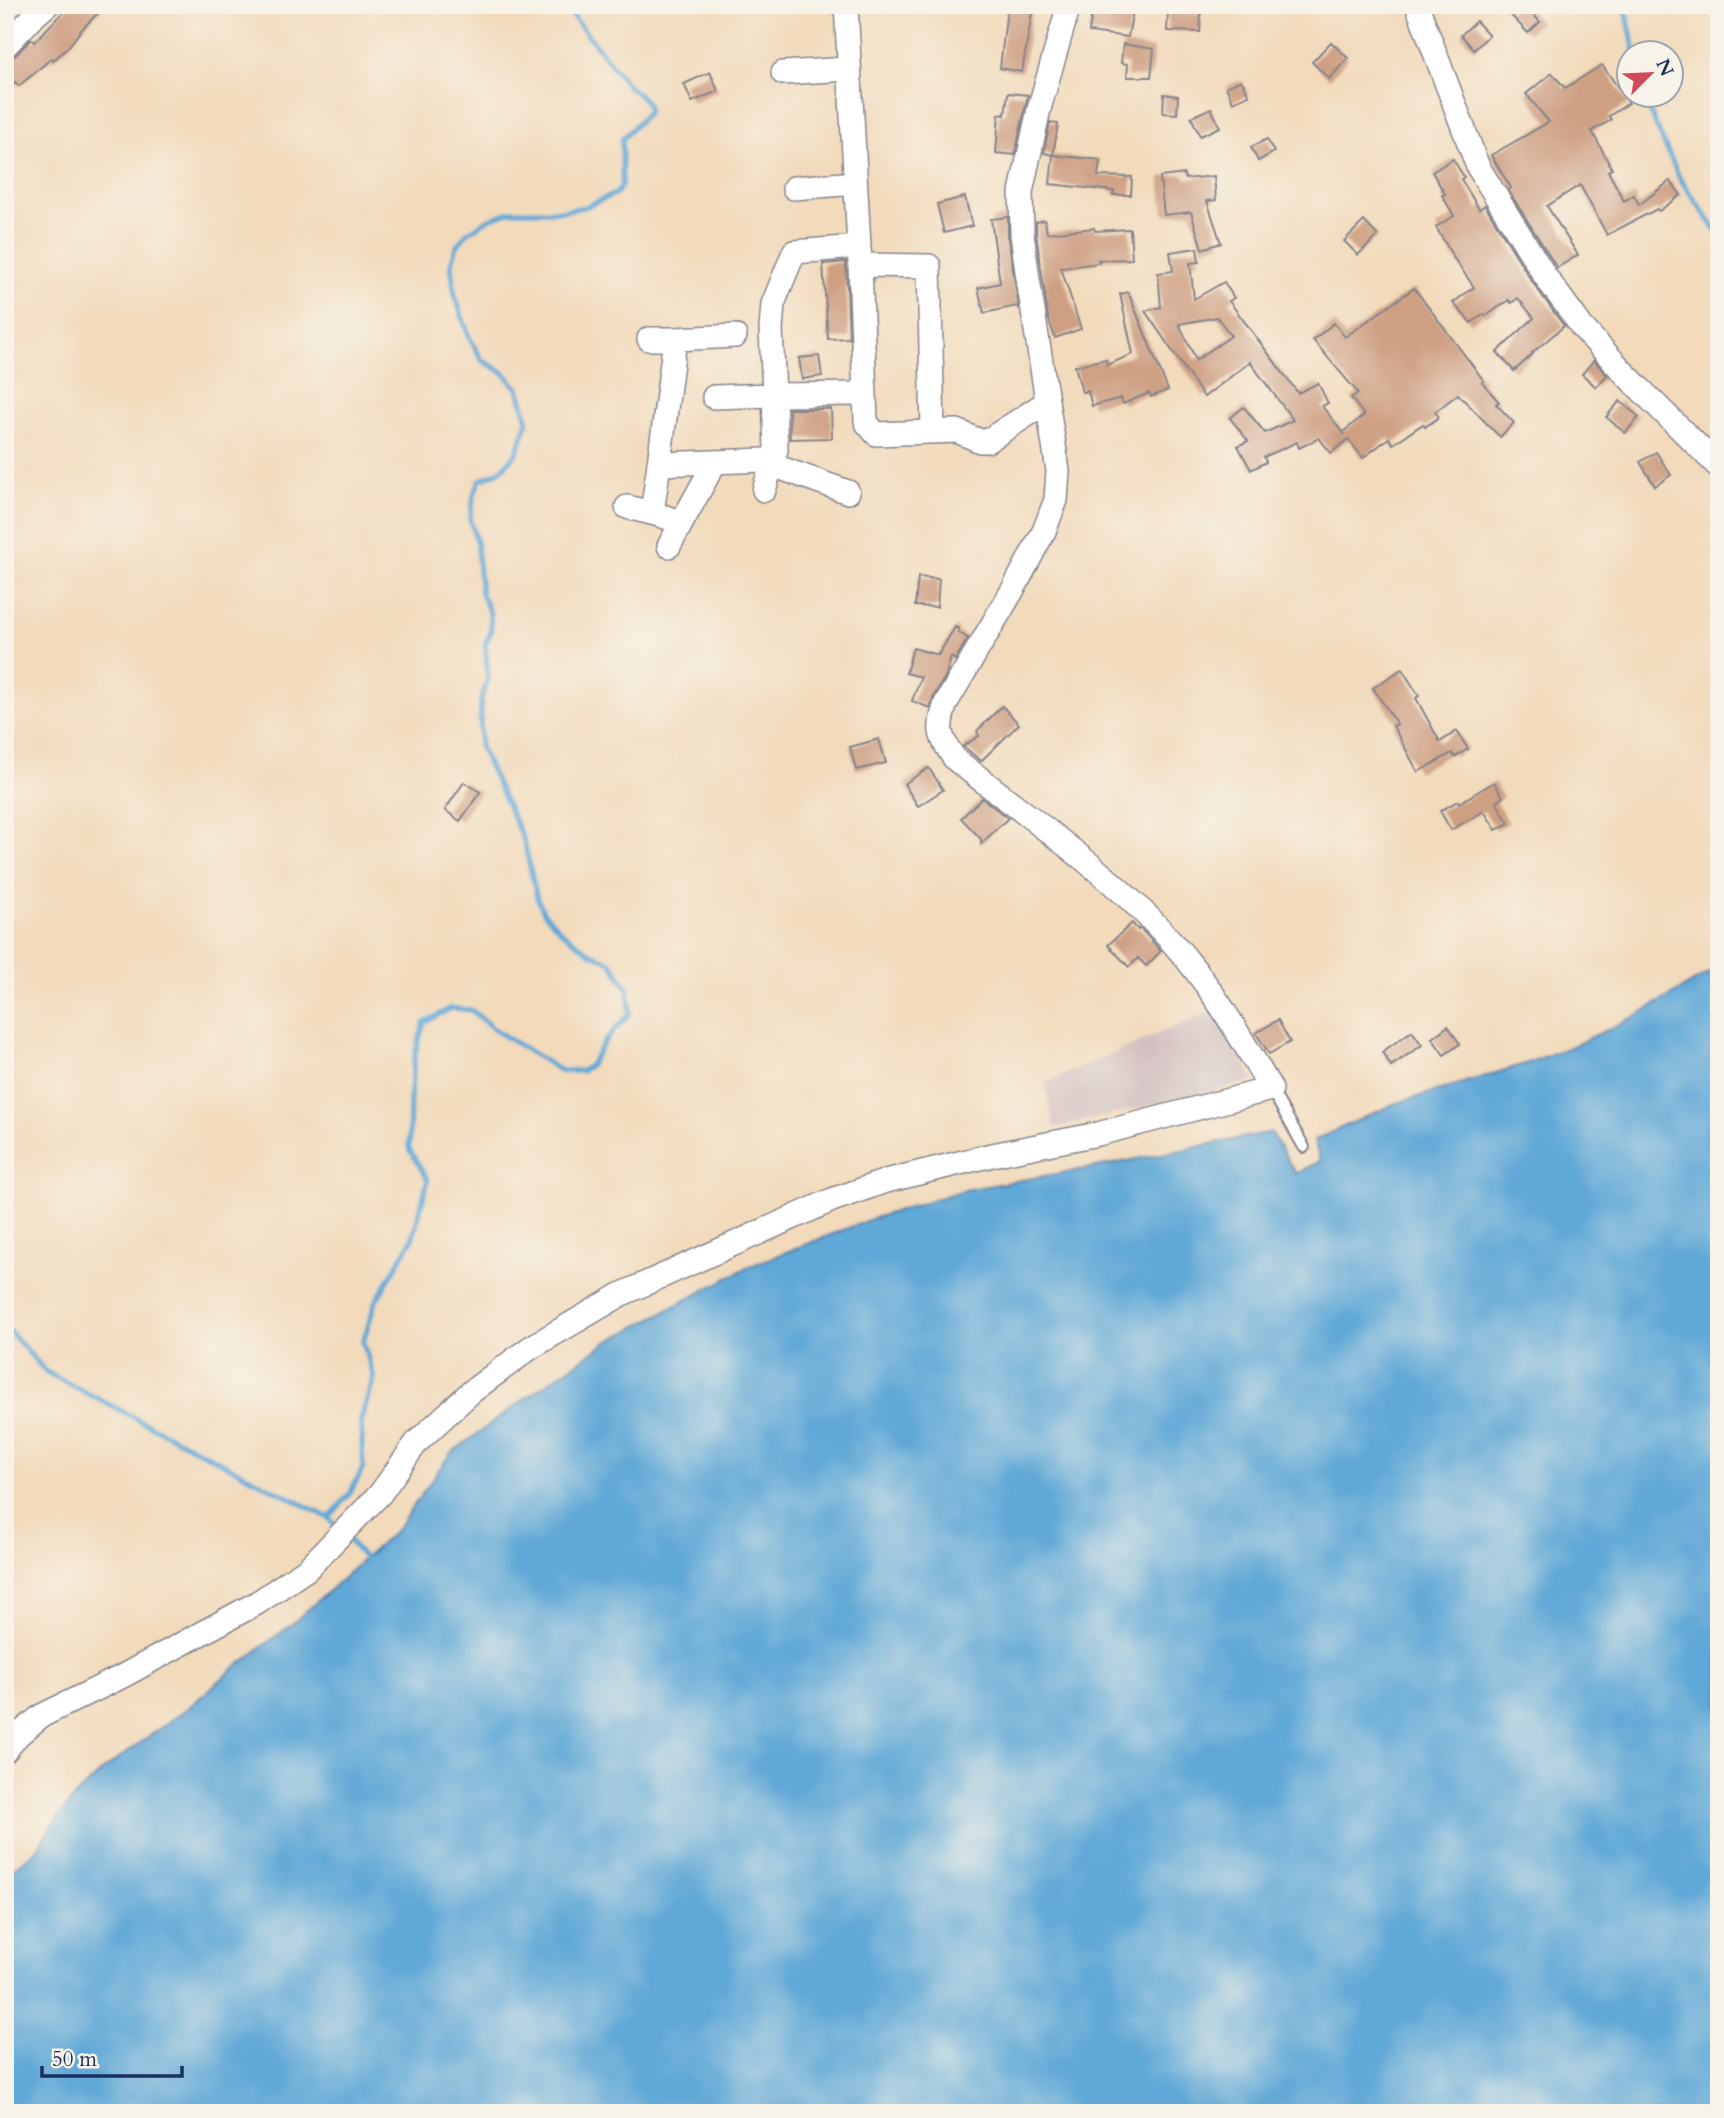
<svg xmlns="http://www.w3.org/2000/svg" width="1724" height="2118" font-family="Cardo,serif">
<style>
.industrial{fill:#d2bfc0}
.water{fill:#61a8d7;stroke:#3e6c9a;stroke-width:2}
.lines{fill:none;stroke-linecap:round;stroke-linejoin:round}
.stream{stroke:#61a8d7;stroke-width:5}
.building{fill:#ce9f82;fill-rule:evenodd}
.service-casing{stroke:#86848c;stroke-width:14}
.minor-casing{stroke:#86848c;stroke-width:26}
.service{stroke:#fff;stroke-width:10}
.minor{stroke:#fff;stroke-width:23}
</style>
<rect width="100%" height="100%" fill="#f7f3e8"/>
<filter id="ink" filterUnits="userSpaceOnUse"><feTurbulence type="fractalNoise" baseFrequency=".0143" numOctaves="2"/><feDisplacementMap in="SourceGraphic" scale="14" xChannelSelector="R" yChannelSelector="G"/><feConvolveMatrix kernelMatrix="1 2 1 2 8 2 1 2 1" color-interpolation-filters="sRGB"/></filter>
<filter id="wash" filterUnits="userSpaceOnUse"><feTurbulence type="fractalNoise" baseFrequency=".00686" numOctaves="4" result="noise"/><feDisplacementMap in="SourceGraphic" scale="28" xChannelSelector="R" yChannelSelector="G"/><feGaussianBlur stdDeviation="1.57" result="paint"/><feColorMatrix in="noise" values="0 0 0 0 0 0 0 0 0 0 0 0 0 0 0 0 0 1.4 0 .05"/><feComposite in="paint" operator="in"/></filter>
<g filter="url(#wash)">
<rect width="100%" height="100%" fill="#f2dabb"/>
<polygon class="industrial" points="1213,1010 1254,1081 1054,1128 1045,1083"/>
<polygon class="water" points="1719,967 1719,2113 5,2113 5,1876 37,1849 55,1821 77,1794 107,1767 189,1707 233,1669 292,1624 397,1529 451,1453 543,1386 607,1342 750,1266 874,1218 964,1190 1107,1165 1271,1132 1296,1174 1320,1161 1314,1140 1394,1104 1525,1064 1575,1045 1634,1017"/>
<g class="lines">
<g class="stream">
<polyline points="1625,5 1635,52"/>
<polyline points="1645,94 1646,103 1680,179 1719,234"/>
<polyline points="5,1326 46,1372 329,1518 339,1530"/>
<polyline points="329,1518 350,1493 363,1468 361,1419 374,1378 363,1342 375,1303 412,1240 428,1180 409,1149 410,1099 415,1054 424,1023 451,1008 471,1010 495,1030 561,1071 582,1071 590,1065 605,1041 630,1013 628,989 611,962 590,953 562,932 544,913 537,898 524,841 480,747 481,699 488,679 485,644 491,632 490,613 481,594 476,540 470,520 474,494 480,480 500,471 516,454 528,421 518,388 504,373 482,360 469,337 455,295 451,265 457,246 467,233 489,219 512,211 561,211 585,207 617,193 622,184 622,139 647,113 648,106 644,99 629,87 564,5"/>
<polyline points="346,1537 365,1559"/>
</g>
</g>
<g id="blocks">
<g class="building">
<polygon points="70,5 106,5 81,30 70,45 53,61 52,58 19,86 15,82 5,92 5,60 15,56 31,39 34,42"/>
<polygon points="1093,5 1134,5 1128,37 1089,32"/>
<polygon points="1518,5 1525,5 1540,22 1528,33 1509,13"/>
<polygon points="1007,9 1032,13 1022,72 1000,68"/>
<polygon points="1168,12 1201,14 1200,32 1167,31"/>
<polygon points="1476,21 1489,35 1474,50 1461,35"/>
<polygon points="1331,42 1348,58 1329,79 1312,62"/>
<polygon points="1123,44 1154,49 1151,77 1127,77 1128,64 1121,63"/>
<polygon points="1602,65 1629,103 1609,116 1611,120 1592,131 1612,169 1608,171 1624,201 1634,195 1639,205 1670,181 1681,195 1659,211 1657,209 1607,235 1580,185 1547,206 1578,255 1557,268 1508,190 1511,188 1491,155 1549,122 1526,94 1552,73 1565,88"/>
<polygon points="710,72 718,91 692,102 684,84"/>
<polygon points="1241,80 1249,95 1233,102 1226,87"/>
<polygon points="1008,93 1028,95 1015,155 996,153 999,114 1005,115"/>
<polygon points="1164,94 1178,96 1177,114 1163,113"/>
<polygon points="1211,108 1220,127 1200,136 1191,117"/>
<polygon points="1050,122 1058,124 1053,155 1044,153"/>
<polygon points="1267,139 1274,152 1258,161 1251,147"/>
<polygon points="1053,155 1100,160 1098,176 1132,177 1131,195 1113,195 1114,191 1050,184"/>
<polygon points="1453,159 1464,177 1461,179 1479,209 1485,205 1533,283 1564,326 1532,353 1533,354 1514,371 1497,352 1534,318 1518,298 1511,303 1509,300 1486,316 1484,314 1471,323 1453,303 1474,287 1453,257 1436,227 1454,216 1442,195 1445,194 1432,172"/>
<polygon points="1184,174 1185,179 1214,176 1216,200 1207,201 1221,243 1202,249 1191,212 1164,215 1160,177"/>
<polygon points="965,197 972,226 944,233 937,204"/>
<polygon points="1008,217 1008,236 1019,309 1017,306 984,313 978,288 1000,283 991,219"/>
<polygon points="1045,220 1047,233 1094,228 1095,231 1130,229 1132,259 1098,260 1099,263 1061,268 1081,329 1055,338 1048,317 1036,233 1036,222"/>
<polygon points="1364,221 1378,236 1358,255 1344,241"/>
<path d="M1197,248L1199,262L1190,263L1194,299L1224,282L1234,298L1229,301L1298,393L1318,383L1328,403L1322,406L1345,435L1343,432L1364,415L1351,398L1358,393L1313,340L1334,323L1345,337L1414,288L1484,381L1482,382L1499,402L1496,404L1514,423L1500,437L1458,394L1435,412L1439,417L1425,427L1423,424L1393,444L1389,438L1363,458L1348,439L1331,453L1319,438L1299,448L1297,442L1264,457L1266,462L1251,470L1238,446L1248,441L1230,418L1244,407L1265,433L1293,420L1250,362L1204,397L1145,311L1161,307L1158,273L1173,271L1170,252ZM1217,317L1231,336L1196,360L1179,324Z"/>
<polygon points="846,262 849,338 828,339 823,264"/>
<polygon points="1128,292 1168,390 1151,397 1149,393 1123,404 1121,398 1092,406 1088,391 1082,392 1075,366 1106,359 1107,365 1133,354 1120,294"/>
<polygon points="819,356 822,376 802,379 799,358"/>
<polygon points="1594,360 1607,375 1596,387 1582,374"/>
<polygon points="1620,401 1639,417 1625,433 1606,417"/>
<polygon points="789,409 831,409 832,438 790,439"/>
<polygon points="1656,452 1671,475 1655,486 1640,462"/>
<polygon points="918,577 939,579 937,607 915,606"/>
<polygon points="955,627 959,629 958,632 968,638 955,660 951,657 946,675 934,696 930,708 912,701 921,677 906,673 913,648 938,655"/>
<polygon points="1402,669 1419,696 1416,698 1440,742 1457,731 1468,749 1455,757 1452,753 1418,772 1393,726 1397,724 1373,688"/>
<polygon points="1002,706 1019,724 981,761 963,746 979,736 977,731"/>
<polygon points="879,739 886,763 856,770 850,747"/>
<polygon points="929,768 943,790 918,806 904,784"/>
<polygon points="464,782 480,792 460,821 445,810"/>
<polygon points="1494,782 1503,797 1496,802 1509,823 1496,830 1484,811 1451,830 1440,811 1458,801 1459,803"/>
<polygon points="982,798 1008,818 981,844 981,839 961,818"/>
<polygon points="1132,923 1138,930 1140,928 1161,951 1146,966 1138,958 1129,967 1108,945"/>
<polygon points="1278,1020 1290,1042 1269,1054 1256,1033"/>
<polygon points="1448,1026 1460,1044 1444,1055 1432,1038"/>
<polygon points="1412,1031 1422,1045 1391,1066 1382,1052"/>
</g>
</g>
</g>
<g filter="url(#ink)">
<use href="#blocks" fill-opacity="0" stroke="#86848c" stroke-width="2"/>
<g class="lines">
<defs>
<polyline id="service" points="1271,1089 1304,1147"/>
<g id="minor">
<polyline points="846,5 860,265 866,422 876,434 957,431 980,441 987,441 1047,402"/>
<polyline points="1417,5 1478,167 1545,276 1582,327 1627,376 1719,467"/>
<polyline points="5,46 34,16 47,5"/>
<polyline points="783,73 848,69"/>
<polyline points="794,188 855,183"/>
<polyline points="860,265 929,266 933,431"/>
<polyline points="735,336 675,339 659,464 765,460 772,465 848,492"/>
<polyline points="649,339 675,339"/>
<polyline points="714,397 774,395 771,329 773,304 794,252 858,247"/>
<polyline points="659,464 652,513 682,522 715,462"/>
<polyline points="764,490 776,450 774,395 863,394"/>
<polyline points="627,507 652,513"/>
<polyline points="669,546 682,522"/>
<path d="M5,1751L18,1735L41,1716L121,1677L257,1603L307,1569L380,1494L417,1442L471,1392L530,1348L622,1294L832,1200L886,1181L992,1155L1098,1134L1271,1089C1241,1038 1212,986 1172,942C1112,874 1026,816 955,759C939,737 937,729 946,703L1015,586L1044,531L1056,500L1058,471L1028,279L1022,234L1021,192L1039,109L1069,5"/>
</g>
</defs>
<use href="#service" class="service-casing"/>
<use href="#minor" class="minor-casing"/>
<use href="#service" class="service"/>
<use href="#minor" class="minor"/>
</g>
</g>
<rect width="1724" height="2118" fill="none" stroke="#f7f3e8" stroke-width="28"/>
<g transform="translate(1650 74) rotate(66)"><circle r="33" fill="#f7f3e8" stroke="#9fa5b1" stroke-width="2"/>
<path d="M0-5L12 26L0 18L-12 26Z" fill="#d1495b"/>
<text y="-10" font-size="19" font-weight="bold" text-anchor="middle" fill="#1b2f5e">N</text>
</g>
<path d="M42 2066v10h140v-10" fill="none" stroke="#1b2f5e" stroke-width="3.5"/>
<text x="52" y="2066" font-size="21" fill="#1b2f5e" stroke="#f7f3e8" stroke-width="5" paint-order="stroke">50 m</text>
</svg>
